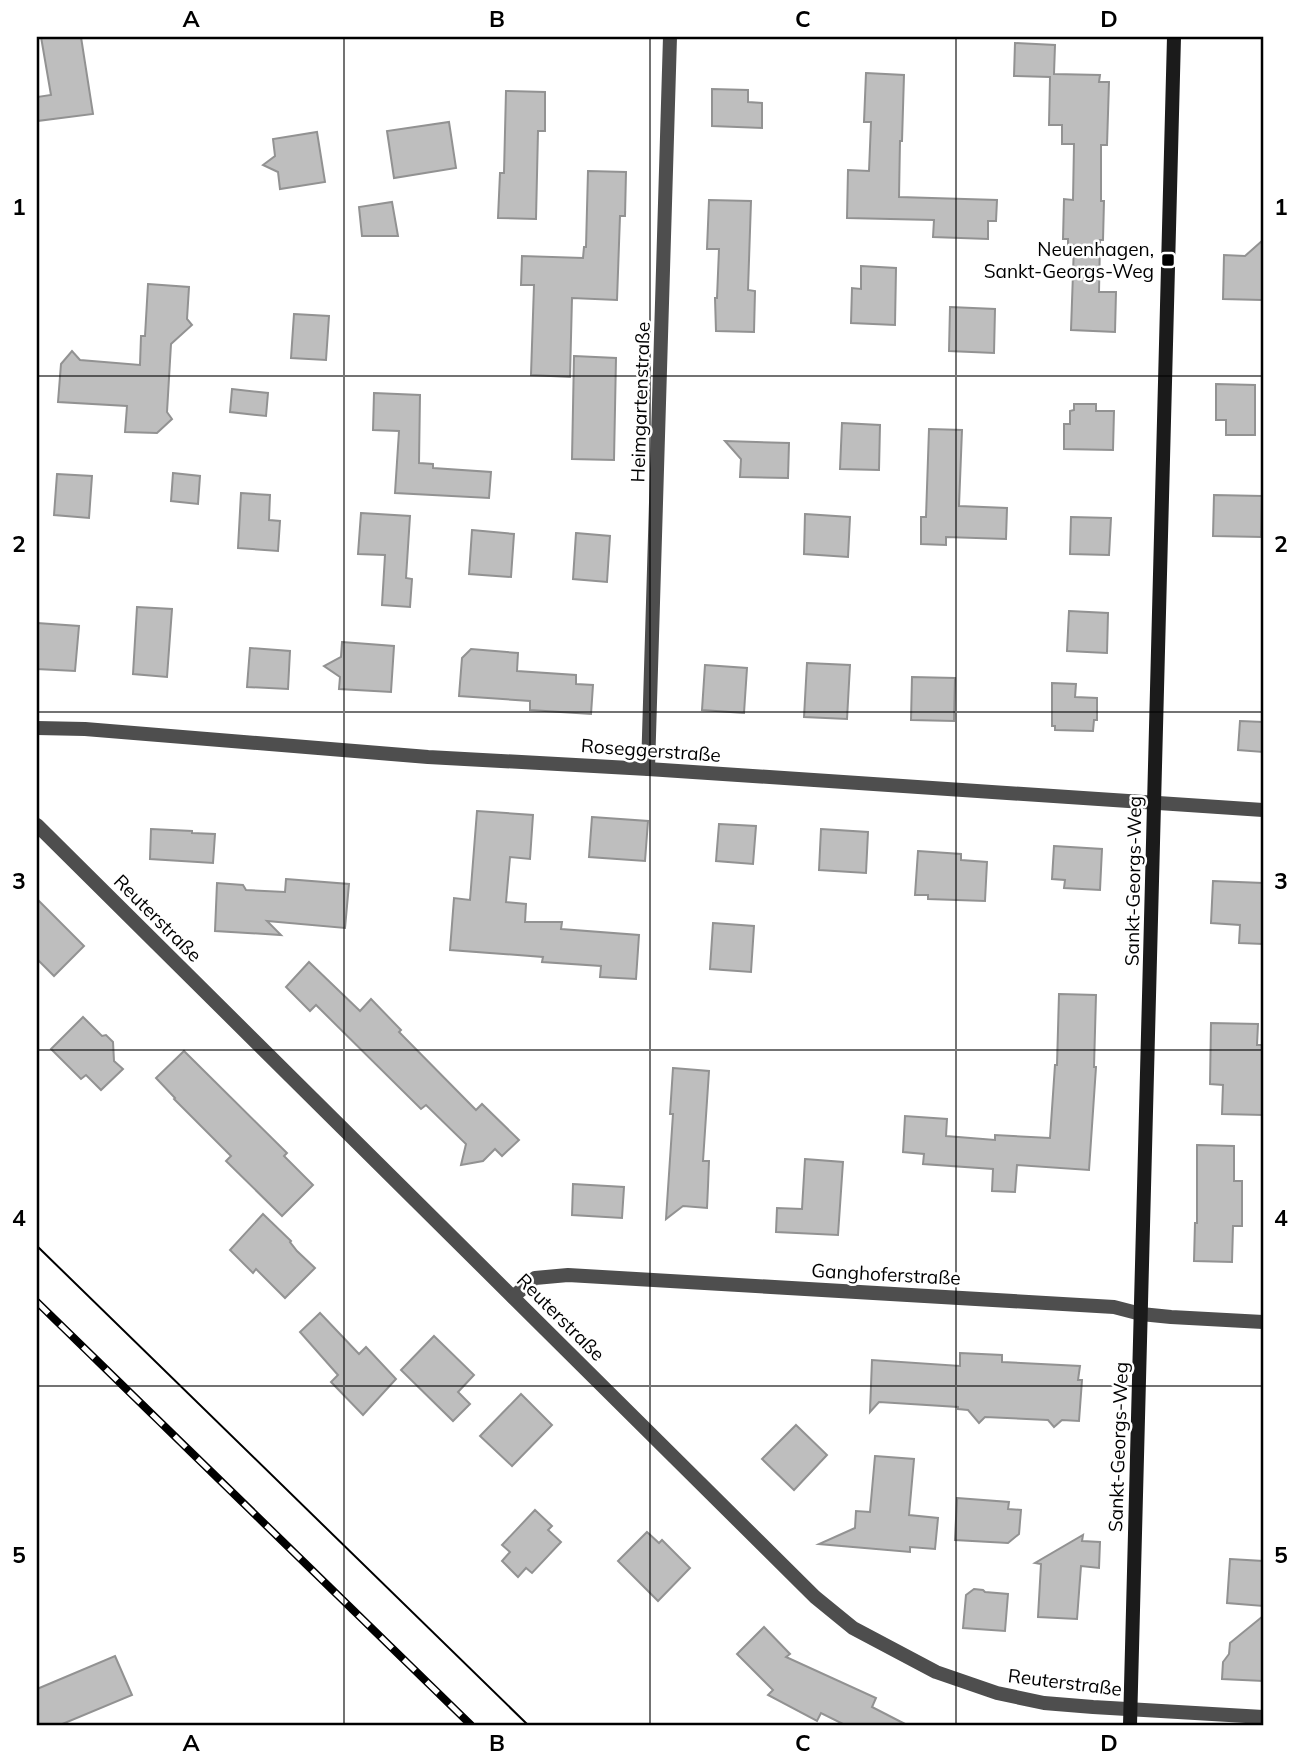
<svg xmlns="http://www.w3.org/2000/svg" width="1300" height="1762" font-family="Mulish,sans-serif">
<style>
.building{fill:#bebebe;stroke:#929292;stroke-width:2}
.lines{fill:none;stroke-linecap:round;stroke-linejoin:round}
.street{stroke:#4e4e4e;stroke-width:14}
.secondary{stroke:#1b1b1b;stroke-width:14}
.tram{stroke:#000;stroke-width:2}
.rail-casing{stroke:#000;stroke-width:8}
.rail{stroke:#fff;stroke-width:5;stroke-dasharray:16;stroke-linecap:butt}
.grid{fill:none;stroke:#000;stroke-width:2;stroke-opacity:0.55}
.poi-dot{fill:#000;stroke:#fff;stroke-width:2.5}
.labels{text-anchor:middle;dominant-baseline:central;stroke-width:5;stroke-linejoin:round;paint-order:stroke}
.poi-label{font-size:19px;fill:#000;stroke:#fff;text-anchor:end}
.street-label{font-size:19px;fill:#000;stroke:#fff}
.neatline{fill:none;stroke:#000;stroke-width:2.5}
.grid-label{font-size:23px;text-anchor:middle;font-weight:bold;fill:#000}
</style>
<rect width="100%" height="100%" fill="#fff"/>
<g class="building">
<polygon points="41,37 81,37 93,114 37,121 37,97 51,95"/>
<polygon points="1015,43 1055,45 1054,74 1100,75 1099,82 1109,82 1107,145 1101,145 1101,201 1104,201 1103,240 1100,240 1099,292 1116,292 1115,332 1071,330 1074,245 1068,245 1068,239 1063,239 1064,199 1073,200 1074,144 1062,144 1062,125 1049,125 1050,77 1014,76"/>
<polygon points="866,73 904,75 902,141 900,141 899,197 997,200 996,221 988,221 988,239 933,237 934,220 847,218 848,170 869,171 871,122 864,122"/>
<polygon points="712,89 748,90 748,102 762,103 762,128 712,126"/>
<polygon points="506,91 545,92 545,131 538,131 536,219 498,218 500,173 504,173"/>
<polygon points="449,122 456,168 394,178 387,131"/>
<polygon points="317,132 325,182 280,189 278,172 263,165 275,156 273,139"/>
<polygon points="588,171 626,172 625,216 620,216 617,300 572,298 570,377 531,375 534,285 521,285 522,256 583,258 584,247 586,247"/>
<polygon points="709,200 751,201 748,290 755,291 754,332 716,331 715,298 717,298 719,249 707,249"/>
<polygon points="392,202 398,236 362,236 359,207"/>
<polygon points="1263,240 1262,300 1223,299 1224,255 1245,256"/>
<polygon points="861,266 896,268 895,325 851,323 852,288 861,289"/>
<polygon points="148,284 189,287 187,319 192,325 171,344 167,412 172,419 157,433 125,432 127,406 58,402 61,364 72,351 80,360 140,365 141,336 145,336"/>
<polygon points="950,307 995,309 994,353 949,351"/>
<polygon points="294,314 329,316 326,360 291,358"/>
<polygon points="574,356 616,358 614,460 572,459"/>
<polygon points="1216,384 1255,385 1255,435 1226,435 1226,420 1216,420"/>
<polygon points="232,389 268,393 266,416 230,412"/>
<polygon points="374,393 420,395 419,463 433,464 433,468 491,472 489,498 395,493 399,431 373,430"/>
<polygon points="1074,404 1096,404 1096,411 1114,411 1113,450 1064,449 1064,424 1070,424 1070,411 1074,410"/>
<polygon points="842,423 880,425 879,470 840,469"/>
<polygon points="929,429 962,430 959,506 1007,508 1006,539 946,537 946,545 921,544 921,517 926,517"/>
<polygon points="725,441 789,443 788,478 740,477 741,459"/>
<polygon points="173,473 200,476 198,504 171,501"/>
<polygon points="57,474 92,476 89,518 54,515"/>
<polygon points="241,493 270,495 269,520 280,521 278,551 238,548"/>
<polygon points="1214,495 1262,496 1261,537 1213,536"/>
<polygon points="361,513 410,516 406,578 412,579 410,607 382,605 385,555 358,554"/>
<polygon points="805,514 850,517 848,557 804,554"/>
<polygon points="1071,517 1111,518 1109,555 1070,554"/>
<polygon points="472,530 514,534 511,577 469,574"/>
<polygon points="576,533 610,536 607,582 573,579"/>
<polygon points="137,607 172,609 167,677 133,674"/>
<polygon points="1069,611 1108,613 1107,653 1067,651"/>
<polygon points="37,623 79,626 75,671 37,669"/>
<polygon points="342,642 394,646 391,692 339,689 340,677 324,666 341,657"/>
<polygon points="250,648 290,651 288,689 247,687"/>
<polygon points="471,649 518,653 517,671 576,675 576,684 593,685 591,714 530,710 530,701 459,696 462,658"/>
<polygon points="807,663 850,665 847,719 804,717"/>
<polygon points="705,665 747,668 744,713 702,710"/>
<polygon points="912,677 955,678 954,721 911,720"/>
<polygon points="1052,683 1076,684 1075,697 1097,698 1097,720 1094,720 1093,731 1055,730 1055,726 1052,726"/>
<polygon points="1240,721 1263,722 1263,752 1238,750"/>
<polygon points="477,811 533,815 530,859 510,857 506,902 526,904 525,922 562,922 561,929 639,935 636,979 600,977 601,966 542,962 543,957 450,950 454,898 470,900"/>
<polygon points="592,817 648,821 645,861 589,857"/>
<polygon points="719,824 756,826 753,864 716,861"/>
<polygon points="151,829 192,831 192,833 215,834 213,863 150,859"/>
<polygon points="821,829 868,832 866,873 819,870"/>
<polygon points="1054,846 1102,849 1100,890 1064,888 1065,880 1052,879"/>
<polygon points="918,851 961,854 961,860 987,862 985,901 928,899 928,895 915,895"/>
<polygon points="286,879 349,884 345,928 267,921 281,935 215,931 217,883 243,885 246,890 285,892"/>
<polygon points="1213,881 1263,883 1263,944 1239,943 1240,925 1211,923"/>
<polygon points="37,899 84,946 54,976 37,959"/>
<polygon points="713,923 754,926 751,972 710,969"/>
<polygon points="309,962 360,1011 371,999 401,1030 399,1032 476,1110 482,1104 519,1140 502,1156 495,1149 483,1161 461,1165 466,1144 426,1105 421,1109 316,1005 310,1011 286,987"/>
<polygon points="1059,994 1096,995 1094,1067 1096,1067 1089,1170 1017,1165 1015,1192 992,1191 993,1169 923,1164 924,1154 903,1152 905,1116 947,1119 946,1136 995,1140 995,1135 1050,1138 1055,1065 1057,1065"/>
<polygon points="83,1017 102,1036 106,1035 113,1042 114,1061 123,1069 101,1090 86,1075 81,1079 51,1049"/>
<polygon points="1211,1023 1258,1024 1257,1045 1263,1045 1263,1115 1222,1114 1223,1085 1210,1084"/>
<polygon points="184,1051 287,1153 284,1156 313,1185 282,1216 226,1161 231,1156 174,1099 175,1098 156,1078"/>
<polygon points="673,1068 709,1071 703,1161 709,1161 708,1186 707,1208 683,1206 666,1219 673,1114 670,1114"/>
<polygon points="1197,1145 1234,1146 1234,1181 1242,1181 1242,1226 1233,1226 1232,1262 1194,1261 1195,1223 1197,1223"/>
<polygon points="805,1159 843,1162 838,1235 776,1232 777,1208 802,1209"/>
<polygon points="573,1184 624,1187 622,1218 572,1215"/>
<polygon points="263,1214 291,1241 290,1242 297,1251 315,1268 285,1298 256,1269 253,1273 230,1250"/>
<polygon points="320,1313 359,1354 366,1347 396,1379 363,1415 331,1382 338,1375 300,1332"/>
<polygon points="434,1336 474,1375 458,1392 470,1404 453,1421 401,1370"/>
<polygon points="960,1353 1002,1355 1002,1362 1080,1366 1078,1380 1082,1380 1079,1421 1062,1420 1054,1427 1048,1420 985,1417 979,1423 968,1410 958,1409 958,1407 879,1402 870,1412 872,1360 960,1366"/>
<polygon points="521,1394 552,1425 512,1466 480,1436"/>
<polygon points="796,1425 827,1455 794,1490 762,1459"/>
<polygon points="875,1456 914,1459 909,1515 938,1518 935,1549 910,1547 910,1552 819,1544 855,1528 856,1511 870,1512"/>
<polygon points="957,1498 1009,1502 1008,1509 1021,1510 1019,1534 1008,1543 955,1540"/>
<polygon points="535,1510 552,1526 548,1530 561,1542 532,1573 526,1568 518,1577 502,1561 510,1552 502,1545"/>
<polygon points="647,1532 659,1543 662,1540 690,1568 658,1601 618,1561"/>
<polygon points="1083,1535 1082,1541 1100,1542 1099,1568 1081,1566 1077,1619 1038,1617 1041,1564 1035,1563"/>
<polygon points="1230,1559 1263,1561 1263,1606 1227,1603"/>
<polygon points="974,1589 983,1590 985,1592 1008,1594 1005,1631 963,1628 966,1595"/>
<polygon points="1263,1616 1263,1681 1222,1679 1223,1662 1229,1654 1230,1643"/>
<polygon points="764,1627 790,1654 786,1657 876,1698 872,1707 907,1725 845,1725 821,1713 817,1721 768,1695 773,1690 737,1654"/>
<polygon points="115,1656 132,1695 60,1725 37,1725 37,1689"/>
</g>
<g class="lines">
<g class="street">
<polyline points="37,728 85,729 428,757 648,769 1263,810"/>
<polyline points="648,769 670,37"/>
<polyline points="37,825 815,1597 853,1628 936,1672 997,1693 1044,1703 1093,1707 1263,1717"/>
<polyline points="513,1297 535,1278 568,1275 1114,1307 1141,1314 1171,1317 1263,1322"/>
</g>
<polyline class="secondary" points="1130,1725 1174,37"/>
<polyline class="tram" points="37,1246 528,1725"/>
<defs>
<polyline id="rail" points="37,1302 471,1725"/>
</defs>
<use href="#rail" class="rail-casing"/>
<use href="#rail" class="rail"/>
</g>
<path class="grid" d="M344,37V1725M650,37V1725M956,37V1725M37,376H1263M37,712H1263M37,1050H1263M37,1386H1263"/>
<rect class="poi-dot" x="1161" y="253" width="14" height="14" rx="3.5"/>
<g class="labels">
<g class="poi-label">
<text x="1154" y="249">Neuenhagen,<tspan x="1154" dy="22">Sankt-Georgs-Weg</tspan></text>
</g>
<g class="street-label">
<text transform="translate(640 402) rotate(-88)">Heimgartenstraße</text>
<text transform="translate(651 750) rotate(4)">Roseggerstraße</text>
<text transform="translate(1133 881) rotate(-89)">Sankt-Georgs-Weg</text>
<text transform="translate(158 918) rotate(45)">Reuterstraße</text>
<text transform="translate(886 1274) rotate(3)">Ganghoferstraße</text>
<text transform="translate(561 1317) rotate(45)">Reuterstraße</text>
<text transform="translate(1118 1447) rotate(-88)">Sankt-Georgs-Weg</text>
<text transform="translate(1065 1682) rotate(7)">Reuterstraße</text>
</g>
</g>
<rect width="1300" height="1762" fill="none" stroke="#ffffff" stroke-width="77"/>
<rect x="38" y="38" width="1224" height="1686" class="neatline"/>
<g class="grid-label">
<text x="191" y="27">A</text>
<text x="497" y="27">B</text>
<text x="803" y="27">C</text>
<text x="1109" y="27">D</text>
<text x="19" y="215">1</text>
<text x="1281" y="215">1</text>
<text x="19" y="552">2</text>
<text x="1281" y="552">2</text>
<text x="19" y="889">3</text>
<text x="1281" y="889">3</text>
<text x="19" y="1226">4</text>
<text x="1281" y="1226">4</text>
<text x="19" y="1563">5</text>
<text x="1281" y="1563">5</text>
<text x="191" y="1751">A</text>
<text x="497" y="1751">B</text>
<text x="803" y="1751">C</text>
<text x="1109" y="1751">D</text>
</g>
</svg>
